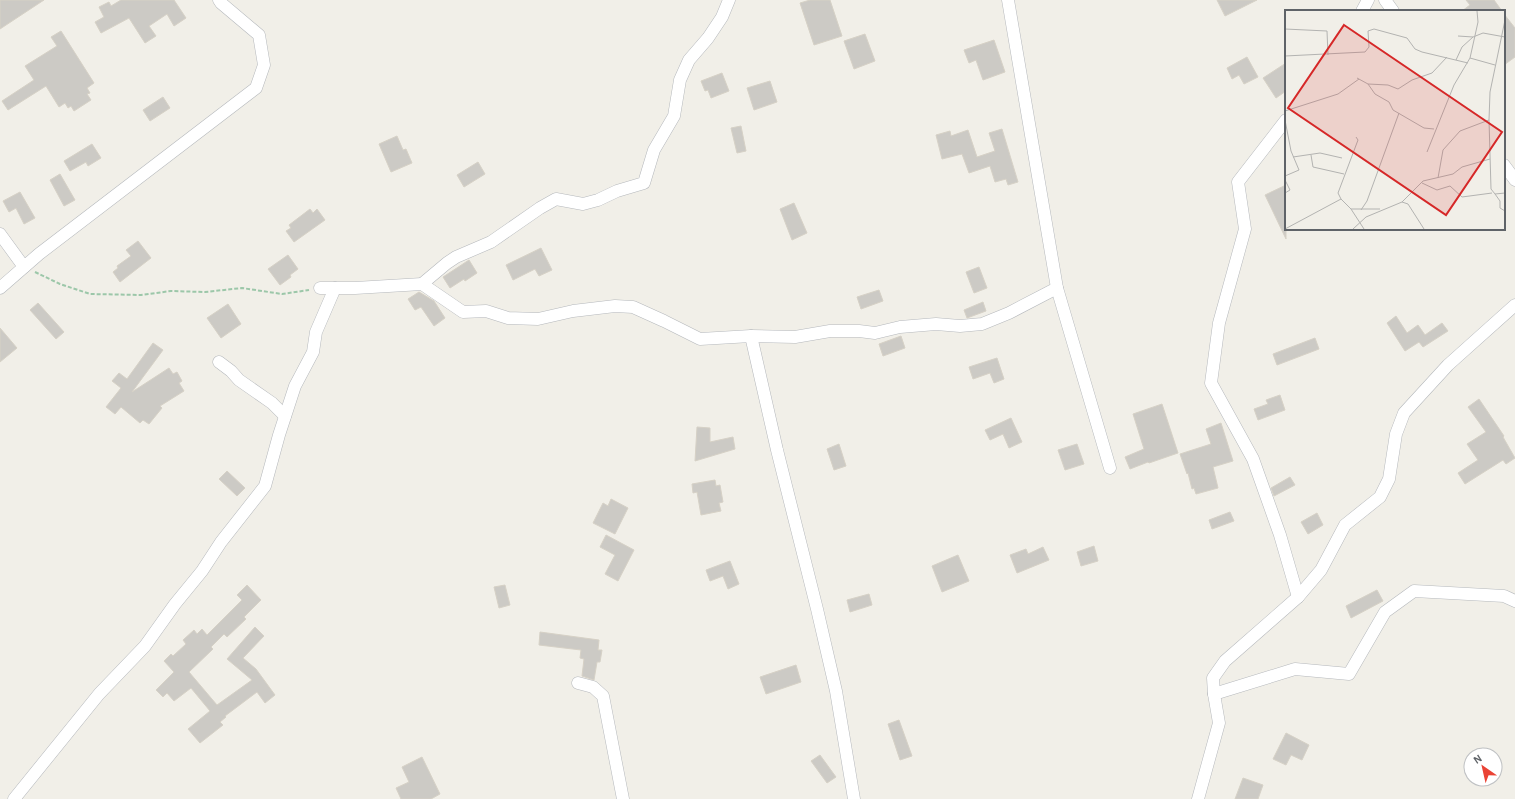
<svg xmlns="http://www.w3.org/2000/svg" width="1515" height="799" font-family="'Alegreya Sans',sans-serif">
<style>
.building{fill:#cccac5;stroke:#d6d1c6}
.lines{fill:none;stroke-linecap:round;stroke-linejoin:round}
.minor-casing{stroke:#b5b8bc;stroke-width:13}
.path{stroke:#9cc7a9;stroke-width:2;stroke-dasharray:4 2;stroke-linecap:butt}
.minor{stroke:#fff;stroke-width:12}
.inset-road{fill:none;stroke:#b3b3b1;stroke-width:1}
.view{fill:#d62828;fill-opacity:0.15;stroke:#d62828;stroke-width:2}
.inset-edge{fill:none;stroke:#5f6368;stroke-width:2}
</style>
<rect width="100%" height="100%" fill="#f1efe8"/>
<g class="building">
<polygon points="0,0 44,0 0,29"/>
<polygon points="121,0 174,0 186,18 174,26 167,14 149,26 156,36 145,43 129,18 101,33 95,22 104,17 99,7 109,2 111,6"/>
<polygon points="810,0 830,0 842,36 814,45 800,3"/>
<polygon points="1217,0 1257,0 1225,16"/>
<polygon points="1466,0 1494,0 1502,11 1462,11 1470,5"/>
<polygon points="1504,14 1515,28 1515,57 1504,65"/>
<polygon points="61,31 94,83 87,88 90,93 87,94 91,100 74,111 71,106 68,108 65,103 59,107 46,86 8,110 2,101 34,80 25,66 57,46 51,37"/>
<polygon points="865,34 875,61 854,69 844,41"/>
<polygon points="994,40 1005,72 983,80 976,60 969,63 964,50"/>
<polygon points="1247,57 1258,77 1244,84 1239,75 1232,79 1227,68"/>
<polygon points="1286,63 1286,91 1276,98 1263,78"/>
<polygon points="722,73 729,91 711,98 708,90 705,91 701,81"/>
<polygon points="770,81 777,102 754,110 747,88"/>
<polygon points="163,97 170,108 150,121 143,110"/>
<polygon points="741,126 746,151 737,153 731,128"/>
<polygon points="1002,129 1018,182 1008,185 1006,179 995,182 990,166 969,173 962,154 942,159 936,135 950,131 951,136 968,130 977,157 995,151 989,133"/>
<polygon points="397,136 403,150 406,149 412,163 391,172 379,144"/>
<polygon points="92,144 101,158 88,166 86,162 70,171 64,161"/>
<polygon points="478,162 485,174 464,187 457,175"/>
<polygon points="60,174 75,200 64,206 50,180"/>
<polygon points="1286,185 1286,239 1265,195"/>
<polygon points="20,192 35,218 24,224 16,208 9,212 3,201"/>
<polygon points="794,203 807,233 792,240 780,209"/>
<polygon points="310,209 313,213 317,209 325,220 294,242 286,231 291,228 289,225"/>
<polygon points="138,241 151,258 120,282 113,272 118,268 117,266 131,256 126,250"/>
<polygon points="541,248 552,270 539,276 535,269 513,280 506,265"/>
<polygon points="288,255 298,269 290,275 291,277 280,285 268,269"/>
<polygon points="469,260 477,273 465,281 464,279 450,288 443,277"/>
<polygon points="979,267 987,288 974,293 966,272"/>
<polygon points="879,290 883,301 861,309 857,297"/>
<polygon points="419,292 434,301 445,318 434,326 421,307 415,310 408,299"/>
<polygon points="983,302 986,311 967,318 964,310"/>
<polygon points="38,303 64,332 56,339 30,310"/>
<polygon points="228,304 241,324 221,338 207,318"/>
<polygon points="1396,316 1407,333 1418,325 1425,335 1442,323 1448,331 1423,347 1419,342 1405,351 1387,323"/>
<polygon points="0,328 17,348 0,362"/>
<polygon points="901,336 905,348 883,356 879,344"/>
<polygon points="1315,338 1319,349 1277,365 1273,354"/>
<polygon points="153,343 163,350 132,392 169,368 173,374 177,372 182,381 179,383 184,391 160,406 162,408 149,424 143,420 140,423 121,407 115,414 106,407 121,388 112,381 119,373 127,379"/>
<polygon points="997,358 1004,379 994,383 990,373 973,379 969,367"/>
<polygon points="1280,395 1285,410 1258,420 1254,409 1268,404 1266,400"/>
<polygon points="1479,399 1504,436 1503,437 1515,458 1506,464 1503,460 1465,484 1458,473 1478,460 1467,444 1486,432 1468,407"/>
<polygon points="1162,404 1178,453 1149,463 1148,462 1130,469 1125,457 1144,449 1133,414"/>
<polygon points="1011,418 1022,442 1009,448 1003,434 990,440 985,430"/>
<polygon points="1221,423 1233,461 1213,467 1218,488 1196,494 1194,488 1192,489 1188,473 1187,474 1180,454 1211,444 1206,429"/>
<polygon points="697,427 710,428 710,442 733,437 735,449 695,461"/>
<polygon points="839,444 846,466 834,470 827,449"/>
<polygon points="1077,444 1084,464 1065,470 1058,450"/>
<polygon points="227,471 245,488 237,496 219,479"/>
<polygon points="1290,477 1295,485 1274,496 1271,488"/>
<polygon points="715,480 716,486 720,485 723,502 719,503 721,511 701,515 697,492 693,493 692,484"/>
<polygon points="611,499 628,508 615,534 593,523 603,503 608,506"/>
<polygon points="1230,512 1234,521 1212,529 1209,520"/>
<polygon points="1317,513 1323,525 1308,534 1301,522"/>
<polygon points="606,535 634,550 618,581 605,574 615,555 600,547"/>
<polygon points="1094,546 1098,561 1081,566 1077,552"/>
<polygon points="1043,547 1049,560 1017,573 1010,555 1026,549 1028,554"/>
<polygon points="958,555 969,581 942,592 932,566"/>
<polygon points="730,561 739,584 728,589 723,576 710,581 706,570"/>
<polygon points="247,585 261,600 244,617 246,619 227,637 224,634 211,647 213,649 189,672 217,705 252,680 227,659 255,627 264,636 243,658 256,669 275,695 265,703 257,692 225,716 226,717 220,722 223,725 200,743 188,729 210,711 191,688 174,701 167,693 163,697 156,690 174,672 164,661 171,654 173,656 186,644 183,640 194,630 197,634 202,629 207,635 242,600 237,595"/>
<polygon points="505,585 510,605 499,608 494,587"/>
<polygon points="1377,590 1383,601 1351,618 1346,606"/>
<polygon points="869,594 872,605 850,612 847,600"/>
<polygon points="540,632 599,640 598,650 602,650 600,662 597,662 594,680 582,676 584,659 580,658 581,650 539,645"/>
<polygon points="796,665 801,682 766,694 760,677"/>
<polygon points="899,720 912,756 900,760 888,724"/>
<polygon points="1286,733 1309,745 1302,760 1291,755 1286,765 1273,759"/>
<polygon points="820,755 836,777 827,783 811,761"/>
<polygon points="422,757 440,794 431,799 401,799 396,788 409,782 402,767"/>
<polygon points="1243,778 1263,785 1258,799 1235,799"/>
</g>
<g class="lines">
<defs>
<g id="minor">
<polyline points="1008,0 1057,288 1110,468"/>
<polyline points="1385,0 1393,11"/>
<polyline points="1362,11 1368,0"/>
<polyline points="1286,120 1238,182 1245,229 1219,323 1211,383 1253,459 1280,535 1298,597"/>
<polyline points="1504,165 1515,180"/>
<polyline points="0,234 24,267"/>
<polyline points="422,284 447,263 456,257 491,242 540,208 556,199 583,204 598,200 617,191 644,183 654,150 674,116 680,80 689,60 708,38 722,17 729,0"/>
<polyline points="0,288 39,254 256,88 264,65 259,35 221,3 219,0"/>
<polyline points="320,288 355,288 422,284 463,312 486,311 508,318 538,319 573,311 615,306 633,307 664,321 700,339 751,336 795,337 830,331 859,331 875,333 900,327 936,324 960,326 982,324 1009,313 1057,288"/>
<polyline points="751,336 777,450 817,609 836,691 854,799"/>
<polyline points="219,362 231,371 239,380 272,403 285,416"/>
<polyline points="578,683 593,687 603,696 623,799"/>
<polyline points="1214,694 1295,669 1349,674 1385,612 1414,591 1504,596 1515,601"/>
<polyline points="14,799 99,694 145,646 175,604 202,571 221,542 265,486 279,435 295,386 313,352 316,332 335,288"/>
<polyline points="1198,799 1219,723 1214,694 1213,678 1225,661 1298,597 1321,570 1345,525 1380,497 1389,479 1396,434 1404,413 1448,365 1515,305"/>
</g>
</defs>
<use href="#minor" class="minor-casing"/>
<polyline class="path" points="35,272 60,284 90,294 141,295 171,291 205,292 242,288 282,294 309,290"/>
<use href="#minor" class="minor"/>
</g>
<g transform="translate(1285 10)">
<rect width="220" height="220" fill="#f1efe8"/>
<path class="inset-road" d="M220,10L205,82L204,110L206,179L210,184L220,183M0,19L42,21L43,45M173,26L188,27M0,46L80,42L84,37L83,21L89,19L122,28L130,39L137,42L183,53M185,48L210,55M171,50L177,37L188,27L198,23L220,27M72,68L83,74L90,84L104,92L108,100L139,118L149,119M83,74L103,75L113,79L127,70L147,63L162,47M0,101L53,84L74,69M0,110L6,141L14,160L0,166M142,142L169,75L185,48L193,12L192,1M26,145L28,157L59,164M8,147L35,143L57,148M153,168L158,140L175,121L204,110M0,170L5,180L0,183M137,173L152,180L165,176L177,187L207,183M210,184L215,191V198L220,201M56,189L53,183L73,130L71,127M117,192L138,171L168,164L177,157L205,149M66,199H95M76,200L82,191L114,103M0,219L56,189L66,199L79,219M68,219L81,207L117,192L123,194L139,219"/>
<path class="view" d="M59,15L217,122L161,205L3,98Z"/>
<rect width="220" height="220" class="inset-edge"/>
</g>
<g transform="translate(1483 767) rotate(326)"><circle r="19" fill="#ffffff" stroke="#bfc1c3"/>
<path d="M0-3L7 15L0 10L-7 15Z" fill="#ea4335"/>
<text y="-6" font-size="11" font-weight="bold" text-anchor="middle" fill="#5f6368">N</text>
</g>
</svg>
